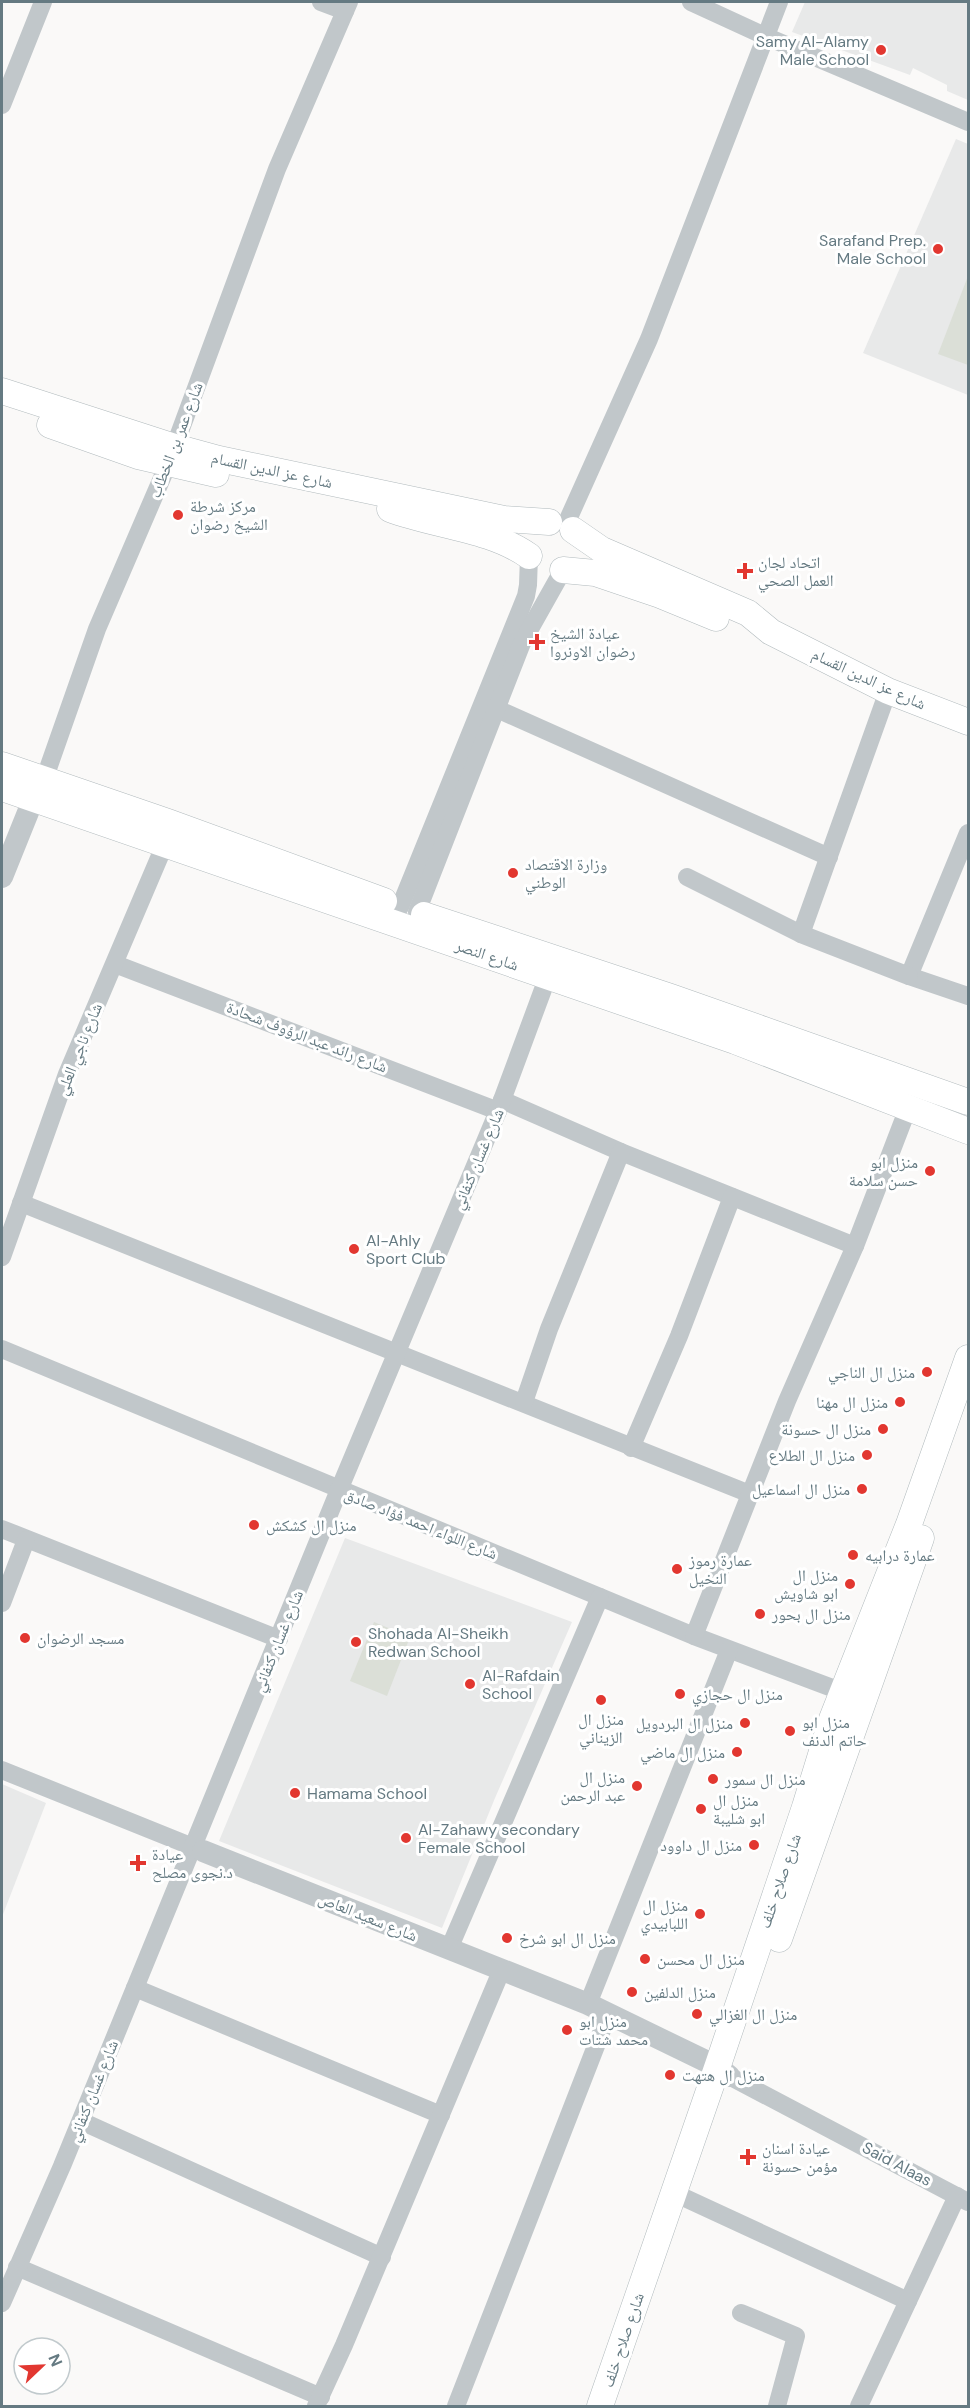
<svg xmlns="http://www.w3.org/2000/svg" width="970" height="2408" font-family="'DM Sans','Noto Naskh Arabic',sans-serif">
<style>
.built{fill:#e8e9e9}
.green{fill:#dbdfd7}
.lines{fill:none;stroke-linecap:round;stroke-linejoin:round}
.secondary-casing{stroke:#b1babd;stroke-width:27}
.minor{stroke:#c1c7ca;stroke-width:18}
.tertiary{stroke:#c1c7ca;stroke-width:22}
.secondary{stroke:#fff;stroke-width:26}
.poi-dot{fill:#e23730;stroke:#fff;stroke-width:2}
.labels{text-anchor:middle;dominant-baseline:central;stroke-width:6;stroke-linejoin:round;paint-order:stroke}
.poi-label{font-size:16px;fill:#657a82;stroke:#fff;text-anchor:start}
.street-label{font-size:16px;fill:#657a82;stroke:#fff}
</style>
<rect width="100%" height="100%" fill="#faf9f8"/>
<g class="built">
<polygon points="805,2 968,2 968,100 947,91 947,85 913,68 910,75 792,32"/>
<polygon points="956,139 968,144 968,395 863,353"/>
<polygon points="345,1538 572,1622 495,1798 442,1928 219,1841"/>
<polygon points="2,1784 46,1803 2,1917"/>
</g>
<g class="green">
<polygon points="968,276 968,365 938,354"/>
<polygon points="374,1622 410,1637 387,1696 350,1681"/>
</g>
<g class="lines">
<defs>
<g id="secondary">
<polyline points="2,391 175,447 219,459 504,519 549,522"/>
<polyline points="50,425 138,456 216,474"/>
<path d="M390,509C435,526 489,528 529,556"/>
<polyline points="573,530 602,550 748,613 771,632 888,691 968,722"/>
<polyline points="563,570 595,573 660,595 716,618"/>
<polyline points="2,765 168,822 384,901"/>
<polyline points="2,788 735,1041 968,1131"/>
<polyline points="424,915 671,997 968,1102"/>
<polyline points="779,1939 921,1538"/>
<polyline points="600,2406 719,2062 805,1807 832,1719 909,1524 968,1358"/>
</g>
</defs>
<use href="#secondary" class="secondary-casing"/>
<g class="minor">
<polyline points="321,2 345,11"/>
<polyline points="691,2 765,36 968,122"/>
<polyline points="2,105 43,2"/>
<polyline points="566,524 649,339 779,2"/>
<polyline points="497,709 829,857"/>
<polyline points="39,789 44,780 97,629 168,464 277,169 349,2"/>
<polyline points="968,833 909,976 968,996"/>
<polyline points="687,877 801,934 909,976"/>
<polyline points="400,907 526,596 528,585 529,556"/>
<polyline points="417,912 522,643 563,570"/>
<polyline points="801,934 888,691"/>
<polyline points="115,964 498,1111"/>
<polyline points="502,1100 621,1152 855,1246"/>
<polyline points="21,1203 750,1494"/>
<polyline points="2,1257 67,1074 165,844"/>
<polyline points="2,1349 694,1636 843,1692"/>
<polyline points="524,1402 549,1329 621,1152"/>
<polyline points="631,1448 679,1336 732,1197"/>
<polyline points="2,1529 279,1639"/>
<polyline points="2,1603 26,1540"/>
<polyline points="694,1636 787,1401 855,1246 908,1108"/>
<polyline points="2,1770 203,1851"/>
<polyline points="449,1949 600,1597"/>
<polyline points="135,1988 441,2115"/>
<polyline points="588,2004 729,1650"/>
<polyline points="729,2076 968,2202"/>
<polyline points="81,2121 382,2257"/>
<polyline points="685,2198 908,2301"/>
<polyline points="17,2267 321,2397"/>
<polyline points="2,2303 62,2166 339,1490 498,1111 548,976"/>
<polyline points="741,2313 796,2336 777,2406"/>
<polyline points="316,2406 344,2345 502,1969"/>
<polyline points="456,2406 608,2015"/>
<polyline points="859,2406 957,2196"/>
</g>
<g class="tertiary">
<polyline points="2,877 33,800"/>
<polyline points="203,1851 588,2004 718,2067 729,2076"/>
</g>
<use href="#secondary" class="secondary"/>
</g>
<g class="poi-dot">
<circle cx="881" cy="50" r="6"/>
<circle cx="938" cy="249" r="6"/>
<circle cx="178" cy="515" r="6"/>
<path d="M742 562h6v6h6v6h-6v6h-6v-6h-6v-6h6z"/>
<path d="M534 633h6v6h6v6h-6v6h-6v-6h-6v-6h6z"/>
<circle cx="513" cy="873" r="6"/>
<circle cx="930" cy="1171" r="6"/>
<circle cx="354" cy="1249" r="6"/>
<circle cx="927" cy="1372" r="6"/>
<circle cx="900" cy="1402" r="6"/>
<circle cx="883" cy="1429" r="6"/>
<circle cx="867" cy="1455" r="6"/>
<circle cx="862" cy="1489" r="6"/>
<circle cx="254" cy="1525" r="6"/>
<circle cx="853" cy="1555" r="6"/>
<circle cx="677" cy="1569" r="6"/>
<circle cx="850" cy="1584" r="6"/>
<circle cx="760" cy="1614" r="6"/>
<circle cx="25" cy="1638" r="6"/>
<circle cx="356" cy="1642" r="6"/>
<circle cx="470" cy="1684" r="6"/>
<circle cx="680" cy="1694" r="6"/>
<circle cx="601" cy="1700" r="6"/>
<circle cx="745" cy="1723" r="6"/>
<circle cx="790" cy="1731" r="6"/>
<circle cx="737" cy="1752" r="6"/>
<circle cx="713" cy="1779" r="6"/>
<circle cx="637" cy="1786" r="6"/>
<circle cx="295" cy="1793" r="6"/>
<circle cx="701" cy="1809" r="6"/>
<circle cx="406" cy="1838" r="6"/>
<circle cx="754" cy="1845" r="6"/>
<path d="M135 1854h6v6h6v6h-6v6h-6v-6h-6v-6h6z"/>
<circle cx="700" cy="1914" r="6"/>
<circle cx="507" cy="1938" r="6"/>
<circle cx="645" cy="1959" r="6"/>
<circle cx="632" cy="1992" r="6"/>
<circle cx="697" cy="2014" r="6"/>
<circle cx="567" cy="2030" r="6"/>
<circle cx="670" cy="2075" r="6"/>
<path d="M745 2148h6v6h6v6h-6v6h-6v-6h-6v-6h6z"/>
</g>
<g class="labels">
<g class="poi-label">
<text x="869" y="41" text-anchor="end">Samy Al-Alamy<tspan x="869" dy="18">Male School</tspan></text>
<text x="926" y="240" text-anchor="end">Sarafand Prep.<tspan x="926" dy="18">Male School</tspan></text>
<text x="190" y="506">مركز شرطة<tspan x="190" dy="18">الشيخ رضوان</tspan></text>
<text x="758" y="562">اتحاد لجان<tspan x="758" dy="18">العمل الصحي</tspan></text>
<text x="550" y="633">عيادة الشيخ<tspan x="550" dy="18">رضوان الاونروا</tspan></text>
<text x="525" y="864">وزارة الاقتصاد<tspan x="525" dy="18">الوطني</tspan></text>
<text x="918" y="1162" text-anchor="end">منزل ابو<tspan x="918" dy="18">حسن سلامة</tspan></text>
<text x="366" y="1240">Al-Ahly<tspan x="366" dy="18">Sport Club</tspan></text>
<text x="915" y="1372" text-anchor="end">منزل ال الناجي</text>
<text x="888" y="1402" text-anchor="end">منزل ال مهنا</text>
<text x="871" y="1429" text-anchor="end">منزل ال حسونة</text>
<text x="855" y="1455" text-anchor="end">منزل ال الطلاع</text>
<text x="850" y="1489" text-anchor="end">منزل ال اسماعيل</text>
<text x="266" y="1525">منزل ال كشكش</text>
<text x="865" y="1555">عمارة درابيه</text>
<text x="689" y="1560">عمارة رموز<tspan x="689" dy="18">النخيل</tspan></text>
<text x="838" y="1575" text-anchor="end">منزل ال<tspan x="838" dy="18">ابو شاويش</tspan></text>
<text x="772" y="1614">منزل ال بحور</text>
<text x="368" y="1633">Shohada Al-Sheikh<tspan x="368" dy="18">Redwan School</tspan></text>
<text x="37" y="1638">مسجد الرضوان</text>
<text x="482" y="1675">Al-Rafdain<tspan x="482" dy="18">School</tspan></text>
<text x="692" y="1694">منزل ال حجازي</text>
<text x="601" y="1719" text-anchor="middle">منزل ال<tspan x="601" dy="18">الزيناني</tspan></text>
<text x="802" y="1722">منزل ابو<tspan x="802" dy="18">حاتم الدنف</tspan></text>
<text x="733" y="1723" text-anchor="end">منزل ال البردويل</text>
<text x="725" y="1752" text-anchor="end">منزل ال ماضي</text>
<text x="625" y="1777" text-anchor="end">منزل ال<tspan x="625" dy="18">عبد الرحمن</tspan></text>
<text x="725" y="1779">منزل ال سمور</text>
<text x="307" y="1793">Hamama School</text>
<text x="713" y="1800">منزل ال<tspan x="713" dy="18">ابو شليبة</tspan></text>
<text x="418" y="1829">Al-Zahawy secondary<tspan x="418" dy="18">Female School</tspan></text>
<text x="742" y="1845" text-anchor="end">منزل ال داوود</text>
<text x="152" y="1854">عيادة<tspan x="152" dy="18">د.نجوى مصلح</tspan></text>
<text x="688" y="1905" text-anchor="end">منزل ال<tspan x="688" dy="18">اللبابيدي</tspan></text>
<text x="519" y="1938">منزل ال ابو شرخ</text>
<text x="657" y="1959">منزل ال محسن</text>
<text x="644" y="1992">منزل الدلفين</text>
<text x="709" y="2014">منزل ال الغزالي</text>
<text x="579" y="2021">منزل ابو<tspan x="579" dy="18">محمد شتات</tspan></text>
<text x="682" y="2075">منزل ال هتهت</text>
<text x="762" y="2148">عيادة اسنان<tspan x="762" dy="18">مؤمن حسونة</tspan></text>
</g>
<g class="street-label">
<text transform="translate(176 440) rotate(-69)">شارع عمر بن الخطاب</text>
<text transform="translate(272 470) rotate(12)">شارع عز الدين القسام</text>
<text transform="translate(869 679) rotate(25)">شارع عز الدين القسام</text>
<text transform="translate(487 955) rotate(19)">شارع النصر</text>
<text transform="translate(307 1037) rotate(21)">شارع رائد عبد الرؤوف شحادة</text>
<text transform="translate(79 1049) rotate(-68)">شارع ناجي العلي</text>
<text transform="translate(478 1159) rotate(-67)">شارع غسان كنفاني</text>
<text transform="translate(421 1524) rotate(22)">شارع اللواء احمد فؤاد صادق</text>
<text transform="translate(278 1641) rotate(-68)">شارع غسان كنفاني</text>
<text transform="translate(780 1881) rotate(-71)">شارع صلاح خلف</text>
<text transform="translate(368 1917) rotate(22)">شارع سعيد العاص</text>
<text transform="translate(93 2091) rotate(-68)">شارع غسان كنفاني</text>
<text transform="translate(897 2164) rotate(28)">Said Alaas</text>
<text transform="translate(623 2340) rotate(-71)">شارع صلاح خلف</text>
</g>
</g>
<rect width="970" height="2408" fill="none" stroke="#657a82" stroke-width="6"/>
<g transform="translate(42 2366) rotate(67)"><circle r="28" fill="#ffffff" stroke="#c1cacd" stroke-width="1.5"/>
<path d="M0-4.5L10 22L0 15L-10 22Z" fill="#e23730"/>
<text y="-9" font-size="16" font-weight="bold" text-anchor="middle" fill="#657a82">N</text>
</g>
</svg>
